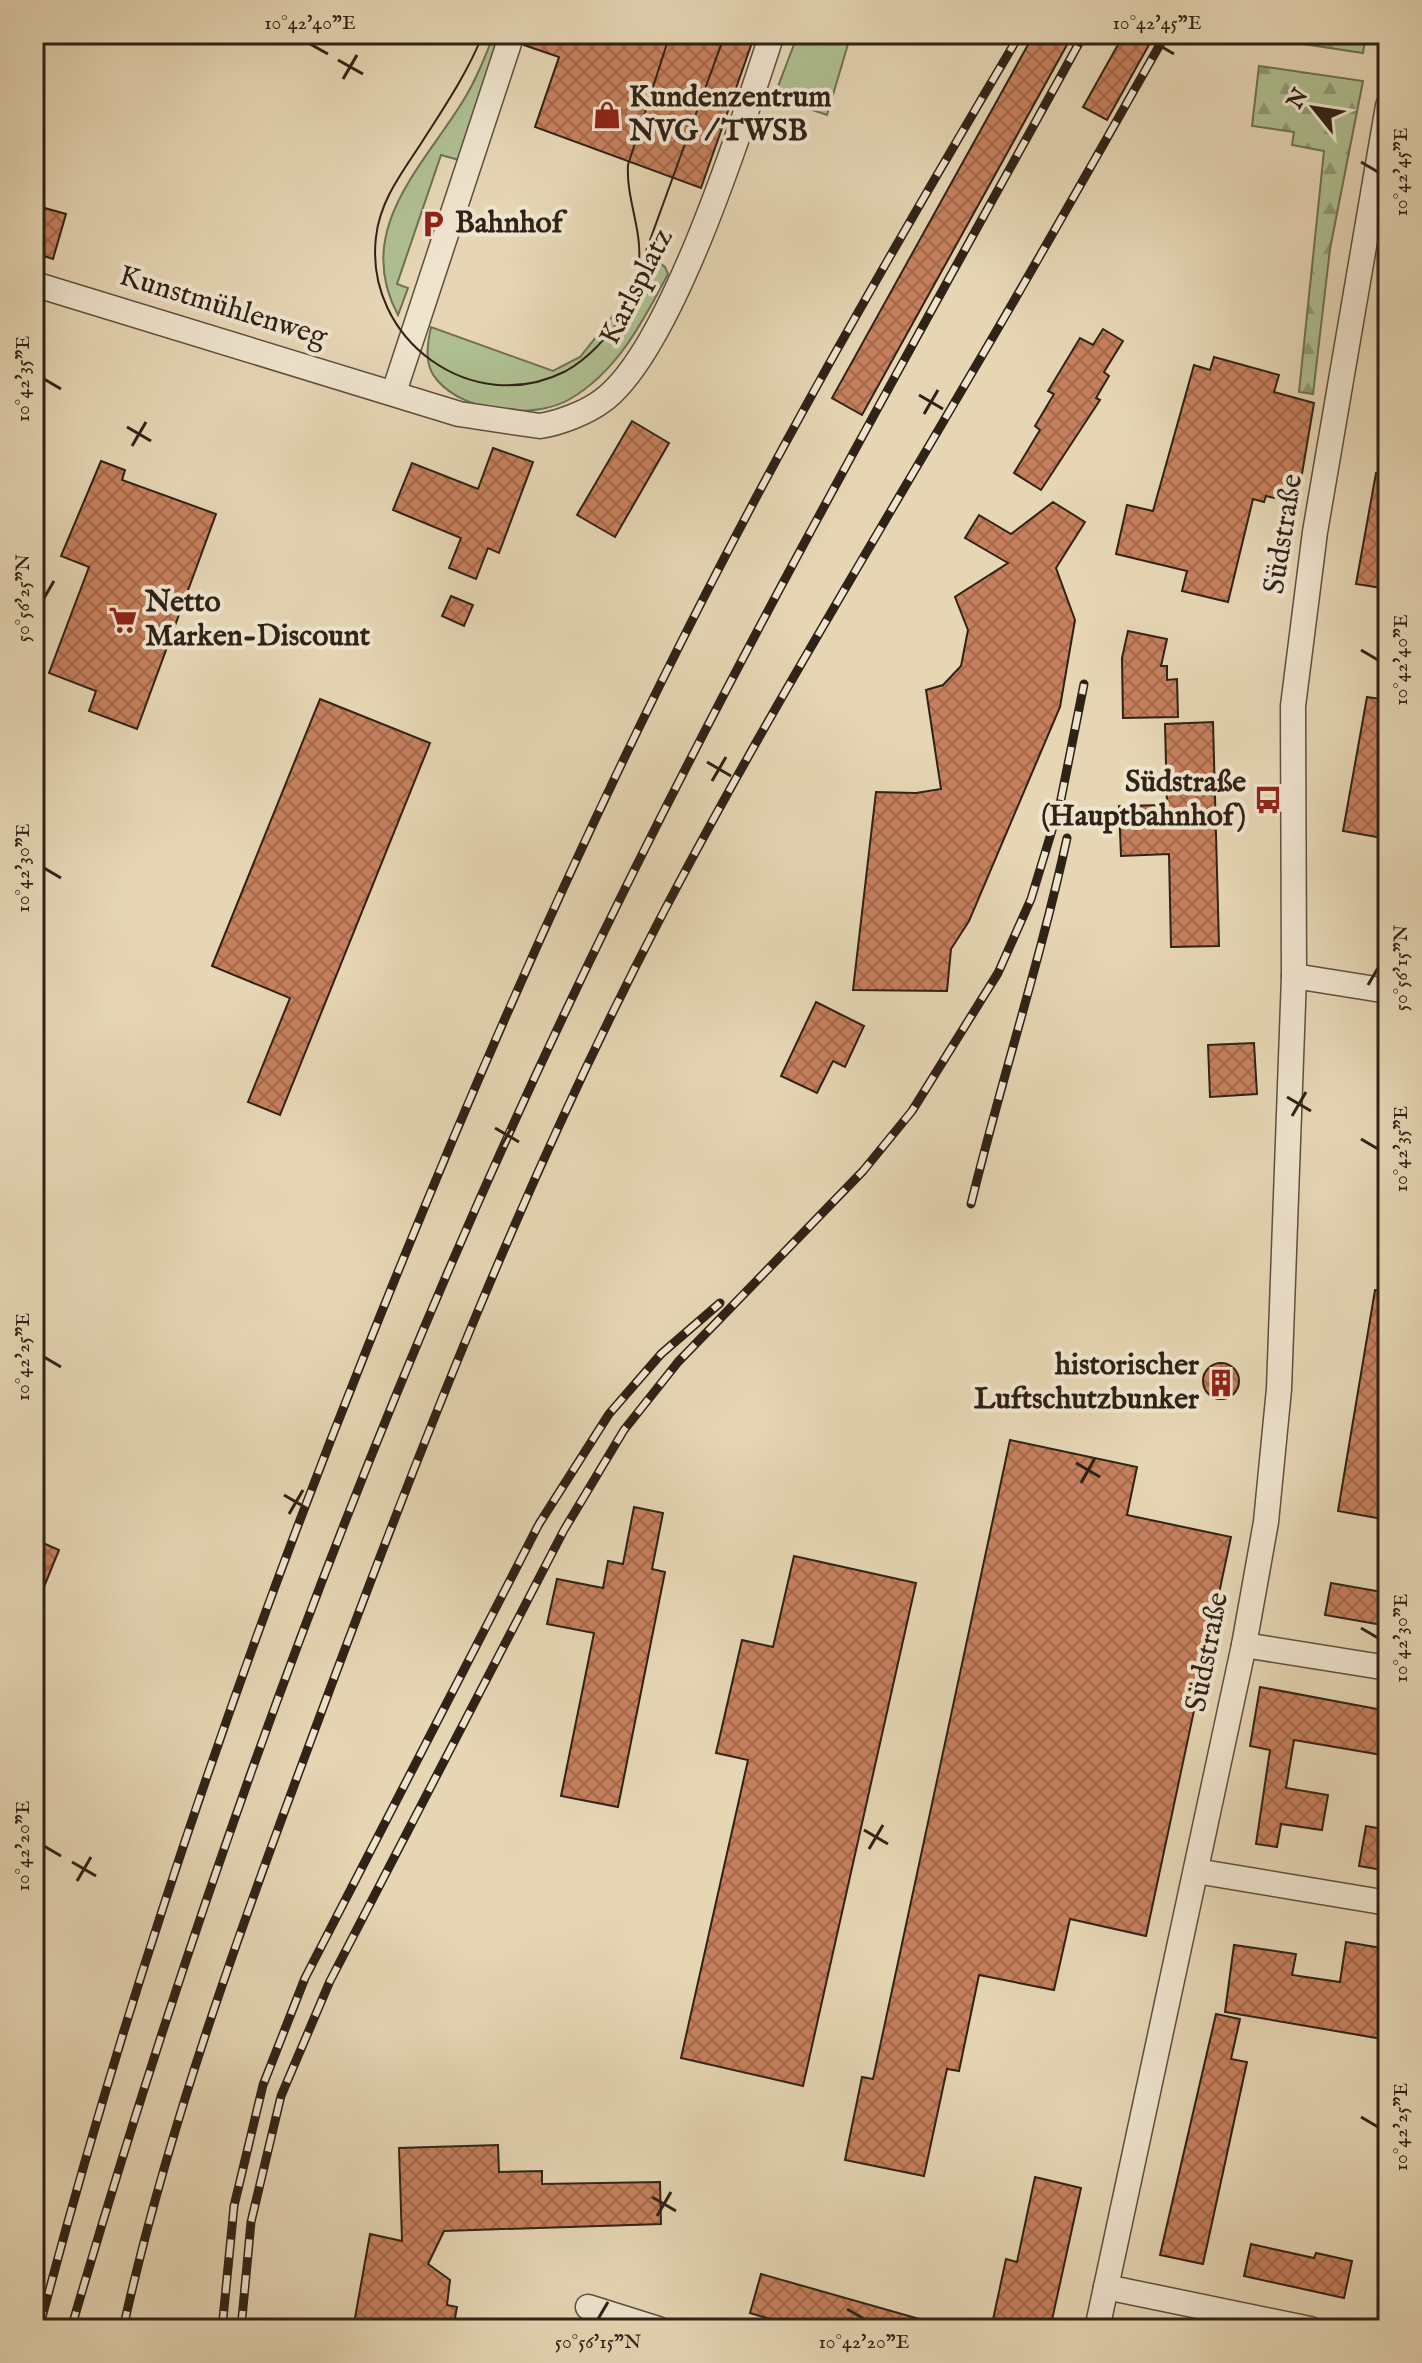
<svg xmlns="http://www.w3.org/2000/svg" width="1422" height="2363" font-family="'IM FELL English',serif">
<style>
.green{fill:#afbf91;stroke:#6f7054;stroke-width:2}
.forest{fill:url(#forest-firs);stroke:#6f7054;stroke-width:2}
.building{fill:url(#building-cross-hatch);stroke:#2f2216;stroke-width:2}
.lines{fill:none;stroke-linecap:round;stroke-linejoin:round}
.street-casing{stroke:#5d4f3e;stroke-width:27}
.street{stroke:#efe4ce;stroke-width:24}
.tram{stroke:#2f2216;stroke-width:2}
.rail-casing{stroke:#2f2216;stroke-width:9}
.rail{stroke:#efe4ce;stroke-width:6;stroke-dasharray:18;stroke-linecap:butt}
.ticks{fill:none;stroke:#2f2216;stroke-width:3}
.labels{text-anchor:middle;dominant-baseline:central;stroke-width:8;stroke-linejoin:round;paint-order:stroke}
.poi-label{font-size:30px;font-weight:bold;fill:#2f2216;stroke:#efe4ce;text-anchor:start}
.street-label{font-size:30px;fill:#2f2216;stroke:#efe4ce}
.neatline{fill:none;stroke:#2f2216;stroke-width:3}
.ticks-label{font-size:20px;text-anchor:middle;fill:#2f2216}
</style>
<defs>
<pattern id="forest-firs" width="22" height="20" patternUnits="userSpaceOnUse" patternTransform="scale(2)"><rect width="22" height="20" fill="#afbf91"/><path d="M5 1l3.5 6h-7zM16 11l3.5 6h-7z" fill="#8f9b75"/></pattern>
<pattern id="building-cross-hatch" width="8" height="8" patternUnits="userSpaceOnUse" patternTransform="scale(2)"><rect width="8" height="8" fill="#c7805d"/><path d="M0 0l8 8M0 8l8-8" fill="none" stroke="#a2684c"/></pattern>
</defs>
<rect width="100%" height="100%" fill="#e6d6b4"/>
<filter id="stains"><feTurbulence type="fractalNoise" baseFrequency=".0025" numOctaves="4"/><feColorMatrix values="0 0 0 0 .2 0 0 0 0 .09 0 0 0 0 .02 0 0 0 .5 -.17"/></filter>
<radialGradient id="worn" r=".72"><stop offset=".6" stop-color="#630" stop-opacity="0"/><stop offset="1" stop-color="#630" stop-opacity=".3"/></radialGradient>
<g class="green">
<path d="M494,34H501L459,160L441,155L397,284L408,288L398,315C353,231 421,169 463,101C476,80 485,57 494,34Z"/>
<polygon points="798,34 851,34 827,115 774,97"/>
<path d="M656,260L665,267L668,274C643,321 618,371 570,399C534,420 465,413 437,380C424,366 427,345 431,327L553,371L580,357L616,312L633,317Z"/>
</g>
<g class="forest">
<polygon points="1270,34 1366,34 1363,53 1271,39"/>
<polygon points="1259,66 1363,81 1330,249 1313,394 1299,392 1324,151 1292,145 1294,132 1252,126"/>
</g>
<g class="building">
<polygon points="527,34 650,34 673,42 676,34 755,34 701,188 535,127 559,57 524,45"/>
<polygon points="1034,34 1073,34 862,415 832,398"/>
<polygon points="1124,34 1155,34 1107,120 1083,107"/>
<polygon points="34,205 66,214 53,259 34,253"/>
<polygon points="1103,329 1123,341 1104,372 1109,376 1096,398 1100,400 1041,490 1014,473 1040,430 1035,426 1054,394 1048,391 1080,338 1093,345"/>
<polygon points="1214,357 1279,375 1274,392 1314,403 1297,503 1266,496 1264,502 1253,499 1228,602 1182,591 1187,571 1116,554 1127,505 1153,511 1194,365 1210,370"/>
<polygon points="632,421 669,443 615,537 577,515"/>
<polygon points="493,448 533,462 499,553 488,548 476,579 449,568 461,538 393,510 412,463 478,489"/>
<polygon points="101,461 125,470 122,480 216,514 137,729 89,711 96,691 49,673 89,567 61,556"/>
<polygon points="1376,473 1388,474 1388,589 1356,584"/>
<polygon points="1053,502 1085,522 1056,568 1075,620 1060,707 969,921 951,949 947,991 853,990 876,792 916,793 941,789 926,690 943,685 961,666 968,630 955,597 1008,563 965,538 979,515 1011,534"/>
<polygon points="451,596 473,605 464,626 442,616"/>
<polygon points="1128,631 1167,639 1161,666 1167,666 1167,680 1177,679 1178,717 1123,718 1122,658"/>
<polygon points="1367,697 1388,700 1388,839 1343,831"/>
<polygon points="320,699 430,743 280,1115 248,1102 290,998 212,966"/>
<polygon points="1213,722 1219,946 1171,947 1169,854 1121,856 1119,806 1167,805 1165,724"/>
<polygon points="816,1002 864,1026 845,1067 833,1061 817,1093 781,1076"/>
<polygon points="1254,1043 1257,1094 1210,1097 1208,1045"/>
<polygon points="1375,1290 1388,1291 1388,1520 1338,1511"/>
<circle cx="1221" cy="1381" r="18"/>
<polygon points="1010,1440 1137,1467 1127,1515 1231,1537 1146,1936 1070,1919 1054,1990 979,1975 959,2071 947,2069 924,2176 845,2160 862,2077 873,2079"/>
<polygon points="634,1507 663,1513 652,1569 665,1572 618,1807 561,1796 594,1633 547,1624 557,1579 603,1588 608,1561 623,1564"/>
<polygon points="34,1539 59,1550 35,1609 34,1609"/>
<polygon points="794,1556 916,1583 803,2086 681,2058 748,1760 716,1753 742,1640 773,1647"/>
<polygon points="1331,1583 1388,1593 1388,1626 1325,1615"/>
<polygon points="1260,1687 1388,1711 1388,1756 1294,1740 1286,1788 1328,1795 1322,1830 1281,1824 1277,1847 1256,1844 1270,1750 1250,1746"/>
<polygon points="1366,1826 1388,1830 1388,1871 1359,1866"/>
<polygon points="1346,1942 1388,1949 1388,2040 1225,2012 1234,1945 1296,1954 1292,1975 1340,1982"/>
<polygon points="1216,2014 1240,2019 1231,2059 1247,2062 1203,2264 1160,2255"/>
<polygon points="498,2145 499,2172 542,2171 542,2184 660,2182 661,2224 444,2231 428,2264 450,2280 447,2305 457,2307 453,2329 353,2329 370,2234 402,2241 399,2148"/>
<polygon points="1035,2177 1081,2188 1050,2329 991,2329 1006,2259 1017,2262"/>
<polygon points="1251,2244 1314,2258 1316,2253 1352,2261 1344,2298 1244,2276"/>
<polygon points="761,2274 930,2322 929,2329 803,2329 750,2313"/>
</g>
<g class="lines">
<defs>
<g id="street">
<path d="M34,284L459,414L540,426C559,423 586,413 602,401C671,352 744,119 772,34"/>
<polyline points="394,392 512,34"/>
<polyline points="1294,976 1388,991"/>
<polyline points="1244,1645 1388,1668"/>
<polyline points="1196,1871 1388,1903"/>
<polyline points="1106,2287 1310,2329"/>
<polyline points="588,2307 658,2329"/>
<polyline points="1097,2329 1244,1645 1266,1522 1279,1389 1294,976 1293,706 1315,532 1388,106"/>
</g>
</defs>
<use href="#street" class="street-casing"/>
<use href="#street" class="street"/>
<g class="tram">
<path d="M483,34C467,74 443,109 420,145C401,174 380,201 376,237C364,339 472,419 566,371C589,358 606,338 622,317L725,34"/>
<path d="M639,262C642,229 626,198 628,165L670,34"/>
</g>
<defs>
<g id="rail">
<path d="M971,1204C1001,1081 1040,962 1067,838"/>
<path d="M39,2329C126,1996 238,1670 366,1351C467,1098 576,848 700,605C799,411 909,221 1020,34"/>
<path d="M71,2329C213,1841 393,1359 618,903C763,608 926,322 1084,34"/>
<path d="M123,2329C167,2130 237,1938 308,1748C413,1465 521,1185 661,917C757,733 865,556 970,376C1037,263 1101,148 1166,34"/>
<polyline points="222,2329 234,2206 263,2085 305,1978 539,1524 609,1414 661,1354 720,1303"/>
<polyline points="241,2329 251,2222 281,2096 330,1981 564,1530 624,1430 678,1362 863,1171 912,1111 998,973 1031,899 1060,804 1084,684"/>
</g>
</defs>
<use href="#rail" class="rail-casing"/>
<use href="#rail" class="rail"/>
</g>
<path class="ticks" d="M310,44L328,54M1157,44L1174,54M338,60L363,74M343,79L357,55M1361,162L1378,172M44,379L61,389M919,395L943,409M924,414L938,390M127,427L151,441M132,446L146,422M44,598L54,581M1361,650L1378,660M707,762L731,776M712,781L726,757M44,868L61,878M1368,985L1378,968M1287,1097L1311,1111M1292,1116L1306,1092M495,1128L519,1142M1361,1139L1378,1149M500,1148L514,1123M44,1357L61,1367M1076,1463L1100,1477M1081,1483L1095,1458M284,1495L308,1509M289,1514L303,1490M1361,1628L1378,1638M864,1830L888,1844M44,1846L61,1856M869,1849L883,1825M72,1862L96,1876M77,1881L91,1857M1361,2117L1378,2127M652,2197L676,2211M657,2216L671,2192M847,2309L864,2319M598,2319L608,2302"/>
<defs>
<symbol id="shop-bare" viewBox="-9 -9 18 18"><path d="M-5-2.5h2.3a2.7 3.5 0 0 1 5.4 0H5L5.5 6h-11ZM-1.5-2.5h3a1.5 2.3 0 0 0-3 0Z" fill="#8f2418" stroke="#efe4ce" stroke-width="2.5" paint-order="stroke"/></symbol>
<symbol id="parking-bare" viewBox="-9 -9 18 18"><path d="M-3.5-5.5H1a3.5 3.5 0 0 1 0 7H-1V5.5H-3.5ZM-1-3.4V-.6H.8a1.4 1.4 0 0 0 0-2.8Z" fill="#8f2418" stroke="#efe4ce" stroke-width="2.5" paint-order="stroke"/></symbol>
<symbol id="supermarket-bare" viewBox="-9 -9 18 18"><path d="M-6-5.5h2.5l.6 2H6L4.5 2H-2.5L-4.4-4H-6ZM-1.5 3.2a1.3 1.3 0 1 0 .1 0ZM3 3.2a1.3 1.3 0 1 0 .1 0Z" fill="#8f2418" stroke="#efe4ce" stroke-width="2.5" paint-order="stroke"/></symbol>
<symbol id="bus-bare" viewBox="-9 -9 18 18"><path d="M-5-6H5V4H4V6H2V4H-2V6H-4V4H-5ZM-3.5-4V0h7V-4ZM-3.5 1.2v1.5H-2V1.2ZM2 1.2v1.5H3.5V1.2Z" fill="#8f2418" stroke="#efe4ce" stroke-width="2.5" paint-order="stroke"/></symbol>
<symbol id="building-bare" viewBox="-9 -9 18 18"><path d="M-4-6H4V6H1V3H-1V6H-4ZM-2.5-4.3h1.7v1.8h-1.7ZM.8-4.3h1.7v1.8H.8ZM-2.5-1h1.7V.8h-1.7ZM.8-1h1.7V.8H.8Z" fill="#8f2418" stroke="#efe4ce" stroke-width="2.5" paint-order="stroke"/></symbol>
</defs>
<g fill-rule="evenodd">
<use href="#shop-bare" x="587" y="95" width="40" height="40"/>
<use href="#parking-bare" x="413" y="204" width="40" height="40"/>
<use href="#supermarket-bare" x="103" y="600" width="40" height="40"/>
<use href="#bus-bare" x="1248" y="780" width="40" height="40"/>
<use href="#building-bare" x="1201" y="1363" width="40" height="40"/>
</g>
<g class="labels">
<g class="poi-label">
<text x="629" y="98">Kundenzentrum<tspan x="629" dy="34">NVG / TWSB</tspan></text>
<text x="455" y="224">Bahnhof</text>
<text x="145" y="603">Netto<tspan x="145" dy="34">Marken-Discount</tspan></text>
<text x="1246" y="783" text-anchor="end">Südstraße<tspan x="1246" dy="34">(Hauptbahnhof)</tspan></text>
<text x="1199" y="1366" text-anchor="end">historischer<tspan x="1199" dy="34">Luftschutzbunker</tspan></text>
</g>
<g class="street-label">
<text transform="translate(637 287) rotate(-63)">Karlsplatz</text>
<text transform="translate(223 307) rotate(17)">Kunstmühlenweg</text>
<text transform="translate(1284 534) rotate(-81)">Südstraße</text>
<text transform="translate(1208 1652) rotate(-79)">Südstraße</text>
</g>
</g>
<rect width="1422" height="2363" fill="none" stroke="#e6d6b4" stroke-width="88"/>
<g transform="translate(1314 108) rotate(300)" stroke="#efe4ce" stroke-width="6" paint-order="stroke">
<path d="M0-6L14 30L0 20L-14 30Z" fill="#2f2216"/>
<text y="-12" font-size="22" font-weight="bold" text-anchor="middle" fill="#2f2216">N</text>
</g>
<rect x="44" y="44" width="1334" height="2275" class="neatline"/>
<g class="ticks-label">
<text x="310" y="29">10°42'40"E</text>
<text x="1157" y="29">10°42'45"E</text>
<text transform="translate(1400 172) rotate(-90)" y="7">10°42'45"E</text>
<text transform="translate(22 379) rotate(-90)" y="7">10°42'35"E</text>
<text transform="translate(22 598) rotate(-90)" y="7">50°56'25"N</text>
<text transform="translate(1400 660) rotate(-90)" y="7">10°42'40"E</text>
<text transform="translate(22 868) rotate(-90)" y="7">10°42'30"E</text>
<text transform="translate(1400 968) rotate(-90)" y="7">50°56'15"N</text>
<text transform="translate(1400 1149) rotate(-90)" y="7">10°42'35"E</text>
<text transform="translate(22 1357) rotate(-90)" y="7">10°42'25"E</text>
<text transform="translate(1400 1638) rotate(-90)" y="7">10°42'30"E</text>
<text transform="translate(22 1846) rotate(-90)" y="7">10°42'20"E</text>
<text transform="translate(1400 2127) rotate(-90)" y="7">10°42'25"E</text>
<text x="598" y="2348">50°56'15"N</text>
<text x="864" y="2348">10°42'20"E</text>
</g>
<rect width="100%" height="100%" filter="url(#stains)"/>
<rect width="100%" height="100%" fill="url(#worn)"/>
</svg>
